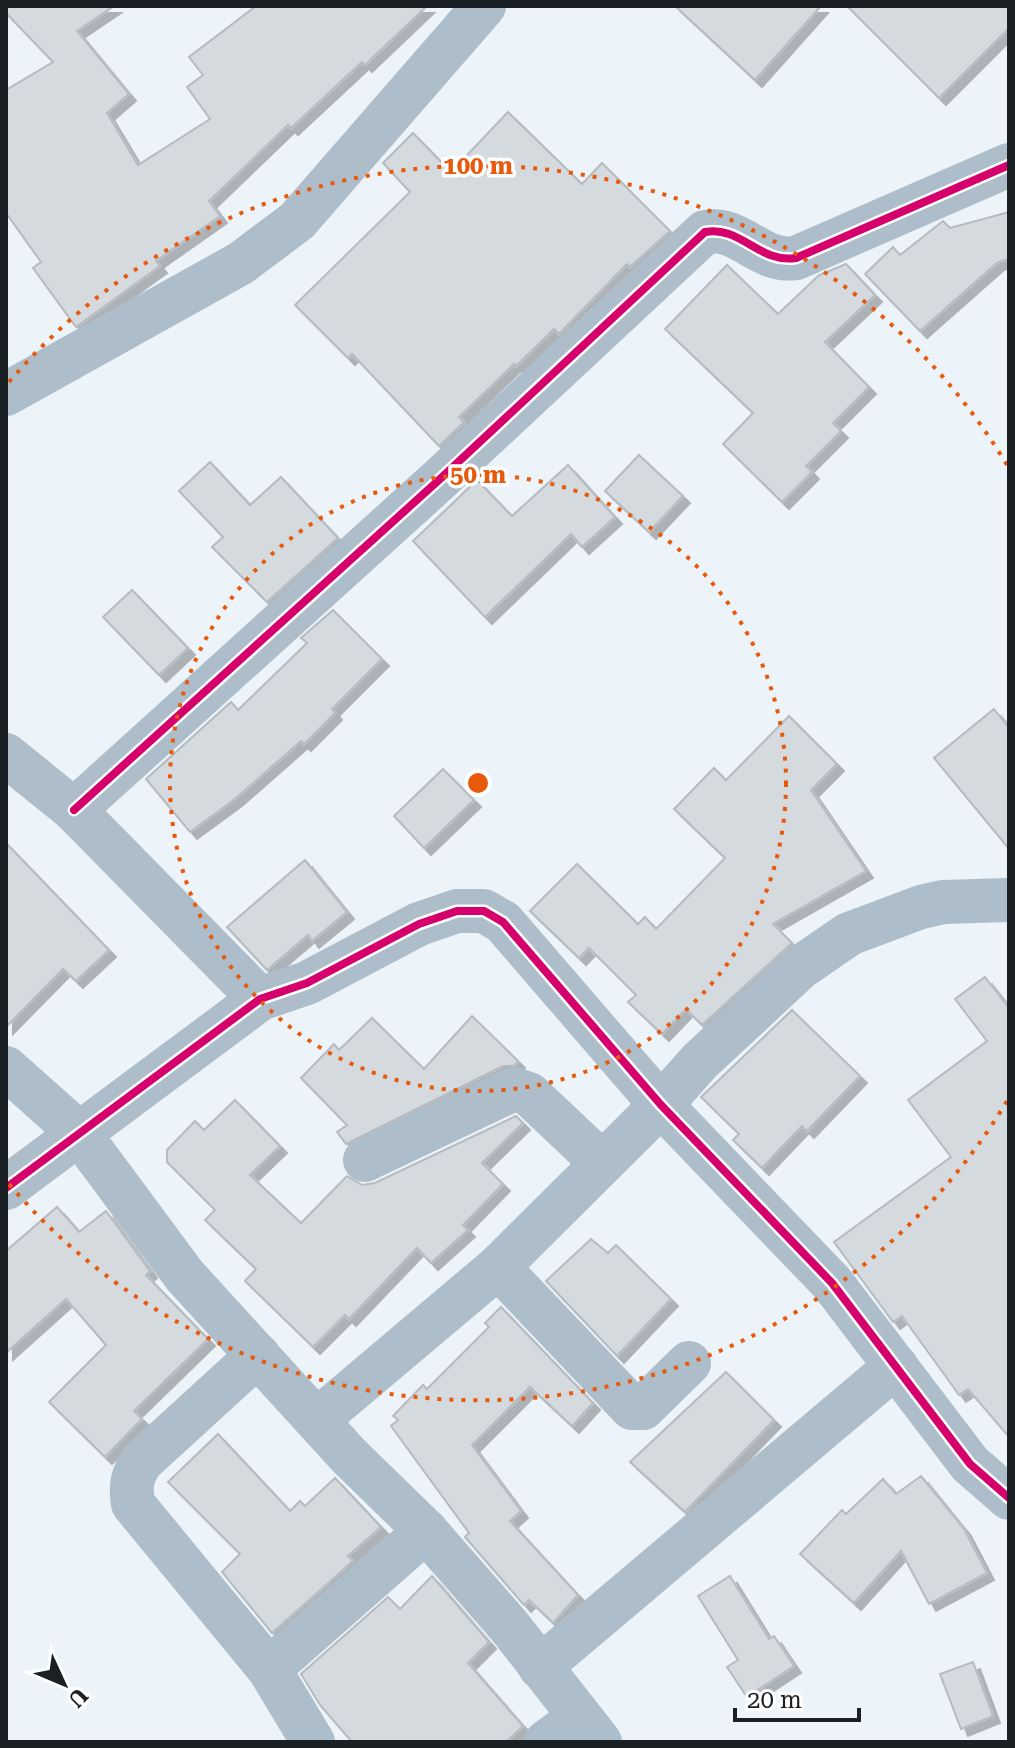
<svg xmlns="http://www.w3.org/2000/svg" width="1015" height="1748" font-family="'Roboto Serif',serif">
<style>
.building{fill:#d4dade;stroke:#b5bbc0;stroke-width:2;filter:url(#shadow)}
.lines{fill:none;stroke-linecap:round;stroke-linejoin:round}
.minor{stroke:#adbdc9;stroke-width:44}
.cycleway-casing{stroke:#fff;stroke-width:13}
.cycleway{stroke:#d6006c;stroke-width:8}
.ring{fill:none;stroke:#e8590c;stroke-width:4;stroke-dasharray:4 8}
.centre{fill:#e8590c;stroke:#fff;stroke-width:4}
.ring-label{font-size:24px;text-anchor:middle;font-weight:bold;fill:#e8590c;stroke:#fff;stroke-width:7;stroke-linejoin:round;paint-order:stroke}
</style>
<defs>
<filter id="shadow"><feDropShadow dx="7" dy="7" stdDeviation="0" flood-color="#0004"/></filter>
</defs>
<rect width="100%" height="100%" fill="#ecf3f9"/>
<g class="building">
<polygon points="6,6 114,6 77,31 129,94 107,113 138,165 210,119 187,87 203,75 189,57 256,6 427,6 365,65 362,62 291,128 288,125 209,201 220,216 156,261 160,266 76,327 33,268 41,262 6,213 6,90 53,62 6,13"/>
<polygon points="675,6 821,6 755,80"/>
<polygon points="847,6 1009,6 1009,28 939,98"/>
<polygon points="508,112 582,184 602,163 670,231 630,267 627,264 559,334 554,329 516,366 514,364 459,417 464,422 439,446 352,354 348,358 295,305 410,192 383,163 413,133 451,172"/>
<polygon points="1009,212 1009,259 997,263 920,331 865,274 893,247 900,255 943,221 950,228"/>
<polygon points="846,264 875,295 825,342 869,387 833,423 841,431 806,466 812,472 782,502 723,444 753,413 665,329 727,265 778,314 819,275"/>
<polygon points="639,455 683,496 649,532 605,491"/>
<polygon points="210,462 250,505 281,477 338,538 267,602 212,547 223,537 179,491"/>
<polygon points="568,465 615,517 582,547 571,534 485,617 413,541 477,480 512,516"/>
<polygon points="132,590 188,648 159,675 103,617"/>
<polygon points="333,610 382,659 332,709 335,713 304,744 301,741 235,799 190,832 146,779 231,702 238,710 307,643 301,638"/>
<polygon points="994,709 1009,728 1009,849 934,758"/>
<polygon points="789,716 837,764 811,790 866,871 773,924 792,943 702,1025 686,1009 662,1034 628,1002 636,995 589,948 579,958 530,911 577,864 638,924 645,917 656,929 725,858 674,809 714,768 726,780"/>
<polygon points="443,769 474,800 424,848 394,816"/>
<polygon points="6,843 109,950 76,981 63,969 6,1027"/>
<polygon points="305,860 347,912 312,941 308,935 267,970 227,927"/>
<polygon points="985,977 1009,1008 1009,1437 968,1389 959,1395 902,1316 893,1322 834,1242 951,1157 908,1100 987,1041 955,999"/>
<polygon points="792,1010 860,1076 807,1131 802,1126 762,1168 733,1140 739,1134 701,1097"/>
<polygon points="472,1016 518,1061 514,1066 503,1066 346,1144 337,1132 347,1125 301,1078 334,1044 339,1050 372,1018 424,1069"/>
<polygon points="235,1100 280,1146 250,1175 301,1223 347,1176 362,1185 375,1183 516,1116 523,1123 482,1163 503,1184 463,1225 468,1230 431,1263 417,1248 349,1319 345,1315 313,1347 245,1281 256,1269 205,1220 215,1210 167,1162 167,1150 195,1121 204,1130"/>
<polygon points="57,1207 79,1232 106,1211 150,1271 146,1275 208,1339 134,1411 142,1419 105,1457 49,1402 106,1345 66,1299 6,1353 6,1251"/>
<polygon points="591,1239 608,1253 616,1245 671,1299 617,1356 546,1281"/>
<polygon points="501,1307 593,1403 572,1426 530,1387 472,1445 521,1511 510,1521 578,1595 553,1623 529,1600 524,1605 465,1537 469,1533 391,1426 398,1420 393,1416 423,1385 427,1389 489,1327 485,1323"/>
<polygon points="726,1372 774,1420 685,1512 630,1462"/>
<polygon points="218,1434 290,1511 300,1501 305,1506 335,1478 381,1527 348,1556 353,1561 272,1633 222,1572 240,1554 168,1482"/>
<polygon points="921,1476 964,1529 987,1573 929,1604 901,1551 854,1603 800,1554 842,1510 846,1514 883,1479 896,1494"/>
<polygon points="432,1576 489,1642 468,1663 523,1726 506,1742 352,1742 320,1705 301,1674 388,1597 400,1609"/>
<polygon points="730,1576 769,1639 774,1636 794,1666 747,1697 727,1667 738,1660 698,1596"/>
<polygon points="973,1662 993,1716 961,1729 940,1674"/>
</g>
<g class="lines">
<g class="minor">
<polyline points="6,394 241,263 297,221 484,6"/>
<polyline points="6,755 74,810 260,999"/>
<path d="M74,810L440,479L705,232C740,225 760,264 796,258L1009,165"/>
<polyline points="6,1068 79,1133 185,1276 349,1456 426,1531 509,1626 600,1742"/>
<polyline points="365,1160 514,1089 529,1094 602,1163"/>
<polyline points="6,1188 260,999 307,983 419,924 457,911 484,911 503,922 661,1105 832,1283 970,1464 1009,1498"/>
<polyline points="498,1267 632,1408 643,1408 689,1363"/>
<path d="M258,1355L143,1460C132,1474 130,1486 133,1504L269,1669L313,1742"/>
<polyline points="318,1419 498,1267 661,1105 699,1062 801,967 849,934 921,907 943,902 1009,900"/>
<polyline points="540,1667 896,1366"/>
<polyline points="269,1669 426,1531"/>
<polyline points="546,1742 580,1717"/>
</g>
<defs>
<g id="cycleway">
<path d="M74,810L440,479L705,232C740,225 760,264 796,258L1009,165"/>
<polyline points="6,1188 260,999 307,983 419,924 457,911 484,911 503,922 661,1105 832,1283 970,1464 1009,1498"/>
</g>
</defs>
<use href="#cycleway" class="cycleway-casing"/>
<use href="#cycleway" class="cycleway"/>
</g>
<g class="ring">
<circle cx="478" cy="783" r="308"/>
<path d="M1007 1101A617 617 0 0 1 9 1184M9 382A617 617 0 0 1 1007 465"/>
</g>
<circle cx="478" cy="783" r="12" class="centre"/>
<g class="ring-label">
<text x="478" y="174">100 m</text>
<text x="478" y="483">50 m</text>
</g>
<rect width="1015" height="1748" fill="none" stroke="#1b2024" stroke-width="16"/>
<g transform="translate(64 1684) rotate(134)" stroke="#ffffff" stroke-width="6" paint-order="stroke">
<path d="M0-6L14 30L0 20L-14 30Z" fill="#1b2024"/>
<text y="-12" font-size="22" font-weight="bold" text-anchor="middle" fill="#1b2024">U</text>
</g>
<path d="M735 1708v12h124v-12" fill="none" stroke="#1b2024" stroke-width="4"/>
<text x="747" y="1708" font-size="24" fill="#1b2024" stroke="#ffffff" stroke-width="6" paint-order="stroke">20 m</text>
</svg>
